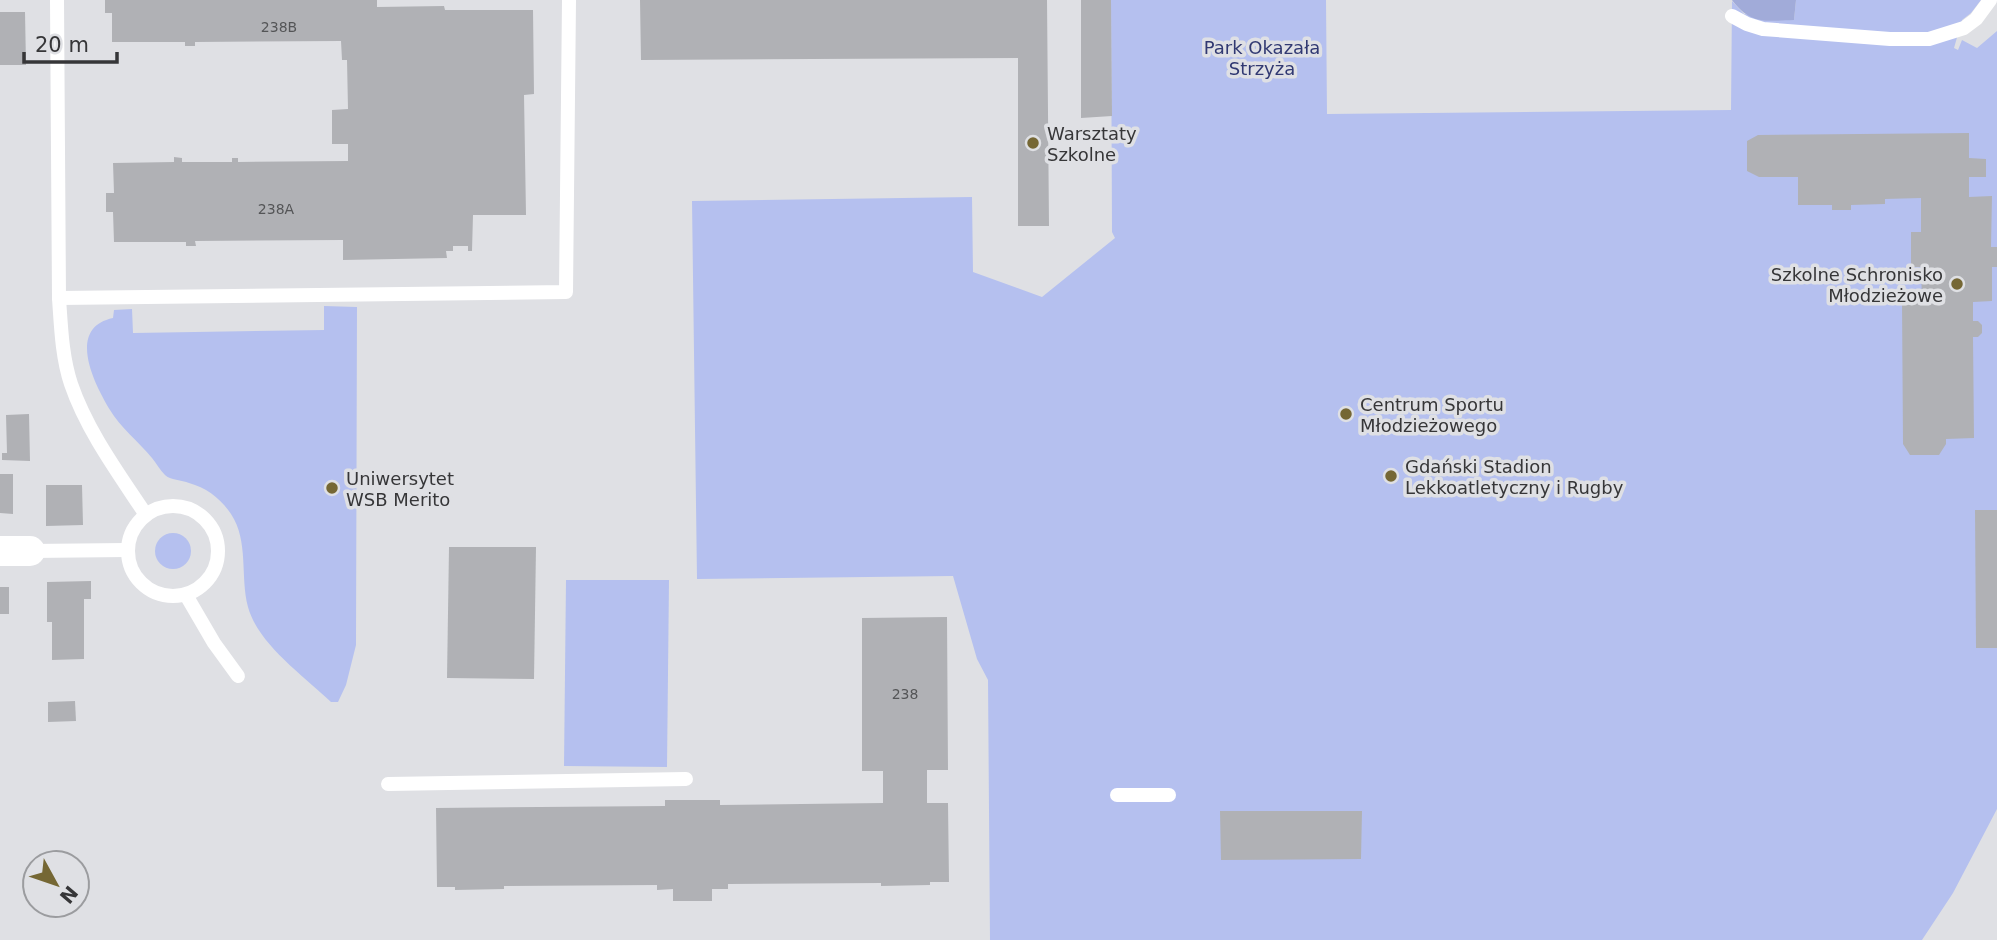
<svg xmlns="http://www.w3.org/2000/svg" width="1997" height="940" font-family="'DejaVu Sans',sans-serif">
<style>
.green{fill:#b5c0ef}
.forest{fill:#a1abd9}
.building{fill:#b0b1b5}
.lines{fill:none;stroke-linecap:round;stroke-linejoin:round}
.lane{stroke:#fff;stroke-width:14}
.street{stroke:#fff;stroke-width:30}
.poi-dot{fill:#756734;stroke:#dfe0e4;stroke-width:2.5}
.labels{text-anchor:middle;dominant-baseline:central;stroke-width:7;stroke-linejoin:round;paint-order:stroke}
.number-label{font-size:14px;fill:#545557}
.park-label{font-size:18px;fill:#313972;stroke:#dfe0e4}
.poi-label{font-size:18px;fill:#363638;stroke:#dfe0e4;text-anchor:start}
</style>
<rect width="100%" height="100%" fill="#dfe0e4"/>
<g class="green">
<polygon points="1111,0 1326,0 1327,114 1731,110 1732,1 1744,14 1794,20 1796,0 1981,0 1971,13 1962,20 1954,48 1958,50 1962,40 1977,48 1997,31 1997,809 1953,893 1922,940 990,940 988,680 977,659 953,576 697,579 692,201 972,197 973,272 1042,297 1115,238 1112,232"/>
<path d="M324,306L357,307L356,645L346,685L338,702H331C304,676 258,644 248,607C240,577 249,541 231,514C221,499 207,488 189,483C182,480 170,480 165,475C160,470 156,463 152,458C139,442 120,427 110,410C94,383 66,328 113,318L114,310L132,309L133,333L324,330Z"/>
<circle cx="173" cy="551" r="18"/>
<polygon points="566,580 669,580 667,767 564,766"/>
</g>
<path class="forest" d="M1732,0H1796L1794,20C1765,21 1751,25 1732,0Z"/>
<g class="building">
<polygon points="105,0 377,0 377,7 444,6 445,10 533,10 534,94 524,95 526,215 473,215 472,251 468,251 468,246 453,246 453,251 446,251 447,258 343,260 343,240 195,241 196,246 186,246 186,242 114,242 113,212 106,212 106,193 114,193 113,163 174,162 174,157 182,158 182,162 232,162 232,158 238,158 238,162 348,161 348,144 332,144 332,110 348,109 347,60 342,60 341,41 195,42 195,46 185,46 185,42 112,42 112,13 105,13"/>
<polygon points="640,0 1047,0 1049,226 1018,226 1018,58 641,60"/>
<polygon points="1081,0 1111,0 1112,116 1081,118"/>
<polygon points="0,12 25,12 26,65 0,65"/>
<polygon points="1969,133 1969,158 1986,159 1986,177 1969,177 1969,197 1992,196 1991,247 1997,247 1997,267 1992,267 1992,301 1973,302 1973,321 1978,321 1982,325 1982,333 1978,337 1973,337 1974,438 1946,439 1946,444 1939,455 1910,455 1903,444 1902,301 1922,301 1921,267 1911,267 1911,232 1921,232 1921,198 1885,199 1885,204 1851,205 1851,210 1832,210 1832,205 1798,205 1798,177 1759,177 1747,171 1747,141 1758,135"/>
<polygon points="29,414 30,461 2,460 2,453 7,453 6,415"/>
<polygon points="0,474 13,474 13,514 0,513"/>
<polygon points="46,485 82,485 83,525 46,526"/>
<polygon points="1975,510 1997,510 1997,648 1976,648"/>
<polygon points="449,547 536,547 534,679 447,678"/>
<polygon points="91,581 91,599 84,599 84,659 52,660 52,622 47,622 47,582"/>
<rect x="0" y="587" width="9" height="27"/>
<polygon points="947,617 948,770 927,770 927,803 948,803 949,882 930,882 930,885 881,886 881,883 728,884 728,889 712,889 712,901 673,901 673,889 657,890 657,885 504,886 504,889 455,890 455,887 437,887 436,808 665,806 665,800 720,800 720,805 883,803 883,771 862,771 862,618"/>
<polygon points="75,701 76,721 48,722 48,702"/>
<polygon points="1220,811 1362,811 1361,859 1221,860"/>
</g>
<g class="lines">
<g class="lane">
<path d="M57,0L59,298C61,327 62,357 71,384C87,431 119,474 146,515"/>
<polyline points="1732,16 1747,24 1763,29 1890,39 1929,39 1964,28 1976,19 1990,0"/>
<polyline points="59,298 566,292 569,0"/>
<circle cx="173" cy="551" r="45"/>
<polyline points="30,551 127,550"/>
<polyline points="186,595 214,643 238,676"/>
<polyline points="388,784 686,779"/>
<polyline points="1117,795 1169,795"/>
</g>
<polyline class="street" points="0,551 30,551"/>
</g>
<g class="poi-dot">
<circle cx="1033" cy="143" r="7"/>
<circle cx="1957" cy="284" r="7"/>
<circle cx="1346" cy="414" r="7"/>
<circle cx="1391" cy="476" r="7"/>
<circle cx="332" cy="488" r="7"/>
</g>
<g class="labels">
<g class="number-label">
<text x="279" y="27">238B</text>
<text x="276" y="209">238A</text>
<text x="905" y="694">238</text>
</g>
<g class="park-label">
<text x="1262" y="47">Park Okazała<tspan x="1262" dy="21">Strzyża</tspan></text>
</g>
<g class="poi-label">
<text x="1047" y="133">Warsztaty<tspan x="1047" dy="21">Szkolne</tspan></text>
<text x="1943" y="274" text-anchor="end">Szkolne Schronisko<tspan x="1943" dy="21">Młodzieżowe</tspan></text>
<text x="1360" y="404">Centrum Sportu<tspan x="1360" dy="21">Młodzieżowego</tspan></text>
<text x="1405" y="466">Gdański Stadion<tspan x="1405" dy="21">Lekkoatletyczny i Rugby</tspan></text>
<text x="346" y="478">Uniwersytet<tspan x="346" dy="21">WSB Merito</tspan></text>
</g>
</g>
<g transform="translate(56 884) rotate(130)"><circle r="33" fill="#dfe0e4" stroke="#9b9c9f" stroke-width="2"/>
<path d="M0-5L12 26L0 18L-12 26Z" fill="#756734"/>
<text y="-10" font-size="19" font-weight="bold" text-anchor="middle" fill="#363638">N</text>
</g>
<path d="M24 52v10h93v-10" fill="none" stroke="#363638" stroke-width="3.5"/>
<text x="35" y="52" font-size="21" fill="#363638" stroke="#dfe0e4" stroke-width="5" paint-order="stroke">20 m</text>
</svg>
